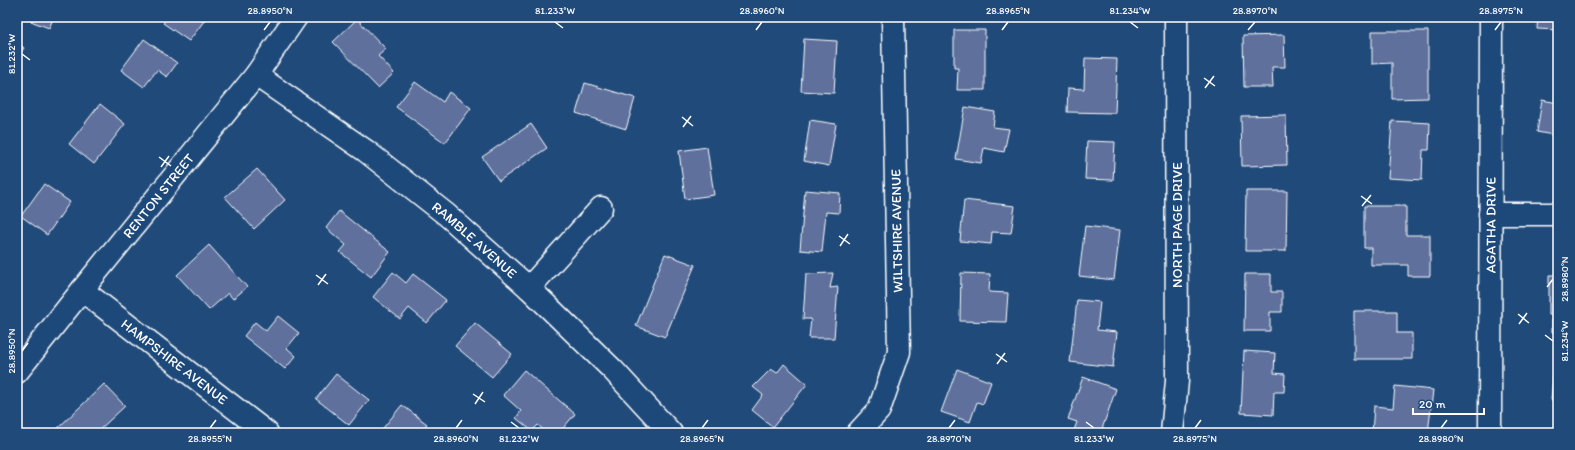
<svg xmlns="http://www.w3.org/2000/svg" width="1575" height="450" font-family="Itim,sans-serif">
<style>
.building{fill:#5f6f9d;stroke:#fff}
.lines{fill:none;stroke-linecap:round;stroke-linejoin:round}
.minor-casing{stroke:#fff;stroke-width:25}
.minor{stroke:#1f4a7a;stroke-width:22}
.ticks{fill:none;stroke:#fff;stroke-width:1.5}
.labels{text-anchor:middle;dominant-baseline:central;stroke-width:3.5;stroke-linejoin:round;paint-order:stroke}
.street-label{font-size:14px;fill:#fff;stroke:#1f4a7a}
.neatline{fill:none;stroke:#fff;stroke-width:1.5}
.ticks-label{font-size:10px;text-anchor:middle;fill:#fff}
</style>
<rect width="100%" height="100%" fill="#1f4a7a"/>
<filter id="ink" filterUnits="userSpaceOnUse"><feTurbulence type="fractalNoise" baseFrequency=".025" numOctaves="2"/><feDisplacementMap in="SourceGraphic" scale="8" xChannelSelector="R" yChannelSelector="G"/><feConvolveMatrix kernelMatrix="1 2 1 2 8 2 1 2 1" color-interpolation-filters="sRGB"/></filter>
<g filter="url(#ink)">
<g class="building">
<polygon points="20,17 54,17 49,28"/>
<polygon points="168,17 207,17 189,41 163,23"/>
<polygon points="1538,17 1558,17 1558,30 1537,29"/>
<polygon points="357,19 386,49 378,56 394,73 378,88 333,42"/>
<polygon points="954,30 985,30 985,90 957,90 958,68 954,68"/>
<polygon points="1372,31 1428,31 1428,98 1392,99 1392,63 1372,64"/>
<polygon points="1284,35 1285,67 1272,67 1273,87 1244,87 1243,36"/>
<polygon points="144,39 177,63 167,77 157,70 144,87 121,70"/>
<polygon points="804,39 837,41 834,93 801,91"/>
<polygon points="17,42 24,48 17,58"/>
<polygon points="1085,58 1117,59 1115,113 1067,112 1068,88 1084,89"/>
<polygon points="415,82 443,102 449,92 471,108 445,143 396,107"/>
<polygon points="585,83 635,98 626,129 576,113"/>
<polygon points="1542,100 1558,103 1558,136 1537,132"/>
<polygon points="100,104 125,124 94,164 69,144"/>
<polygon points="965,107 995,112 993,127 1009,129 1004,152 984,148 981,163 956,159"/>
<polygon points="1286,115 1287,165 1242,166 1241,116"/>
<polygon points="810,120 836,124 829,166 804,161"/>
<polygon points="1392,121 1430,123 1429,150 1423,150 1422,180 1388,178"/>
<polygon points="531,124 547,148 499,181 482,157"/>
<polygon points="1087,141 1115,142 1113,180 1085,179"/>
<polygon points="707,147 714,195 685,199 679,151"/>
<polygon points="257,169 285,200 254,229 225,197"/>
<polygon points="44,184 70,202 47,235 21,216"/>
<polygon points="805,190 840,193 839,213 826,212 822,252 800,250"/>
<polygon points="1246,191 1287,191 1286,251 1245,251"/>
<polygon points="964,200 1015,206 1011,233 992,232 991,244 960,241"/>
<polygon points="1364,206 1406,206 1406,235 1430,235 1430,276 1408,276 1408,265 1371,265 1371,248 1364,248"/>
<polygon points="339,211 390,252 371,277 340,252 346,245 326,228"/>
<polygon points="1085,226 1120,230 1114,280 1079,276"/>
<polygon points="209,245 247,287 233,299 228,293 209,310 177,275"/>
<polygon points="665,254 695,265 665,337 636,326"/>
<polygon points="393,272 406,283 413,274 446,300 427,323 409,308 400,319 373,297"/>
<polygon points="833,273 830,288 838,287 834,338 809,338 811,319 803,319 806,274"/>
<polygon points="961,273 990,274 989,292 1008,293 1006,322 960,321"/>
<polygon points="1245,274 1271,274 1271,292 1282,292 1282,312 1270,312 1270,331 1244,331"/>
<polygon points="1549,275 1558,275 1558,332 1552,332 1552,315 1549,315"/>
<polygon points="1077,300 1100,302 1097,330 1117,332 1113,367 1070,362"/>
<polygon points="1354,311 1397,311 1397,333 1412,333 1412,359 1354,359"/>
<polygon points="278,316 299,333 287,348 296,356 285,369 244,336 255,322 266,331"/>
<polygon points="475,323 512,354 492,377 455,346"/>
<polygon points="1244,351 1275,353 1274,373 1285,374 1284,392 1274,392 1273,415 1241,413"/>
<polygon points="784,364 807,384 773,427 752,410 763,395 753,387 771,369 777,373"/>
<polygon points="957,369 991,382 983,404 977,402 970,422 941,412"/>
<polygon points="524,370 575,414 559,433 547,433 538,425 532,431 516,418 521,411 503,395"/>
<polygon points="336,374 369,400 349,425 316,399"/>
<polygon points="1553,376 1558,376 1558,400 1551,400"/>
<polygon points="1083,377 1116,389 1102,429 1113,433 1073,433 1077,422 1068,419"/>
<polygon points="104,384 125,406 96,433 61,433 57,429"/>
<polygon points="1395,386 1433,390 1428,433 1372,433 1374,406 1393,408"/>
<polygon points="402,405 427,424 420,433 379,433"/>
</g>
<g class="lines">
<defs>
<g id="minor">
<path id="s1" d="M256,75L366,151L447,215L529,288L613,370L671,433"/>
<polyline points="1490,214 1558,214"/>
<polyline points="529,288 601,208"/>
<path id="s2" d="M82,290L267,433"/>
<path id="s3" d="M17,372L82,290L256,75L296,17"/>
<polyline points="858,433 879,410 899,352 893,17"/>
<polyline points="1172,433 1177,381 1176,17"/>
<path id="s4" d="M1490,433L1491,17"/>
</g>
</defs>
<use href="#minor" class="minor-casing"/>
<use href="#minor" class="minor"/>
</g>
</g>
<path class="ticks" d="M555,22L563,28M1130,22L1138,28M264,30L270,22M756,30L762,22M1002,30L1008,22M1248,30L1255,22M1495,30L1501,22M22,54L30,60M1204,78L1215,86M1205,88L1214,76M682,117L693,126M683,127L691,116M159,157L171,166M161,167L169,156M1361,196L1372,204M1362,206L1371,195M839,236L850,244M840,246L848,234M316,275L328,284M318,285L326,274M1547,287L1553,279M1518,314L1529,323M1519,324L1527,313M1545,335L1553,341M22,351L28,343M996,354L1007,362M997,364L1005,353M473,394L485,402M475,404L483,392M511,422L519,428M1086,422L1094,428M210,428L216,420M456,428L462,420M702,428L708,420M949,428L955,420M1195,428L1201,420M1441,428L1447,420"/>
<g class="labels">
<g class="street-label">
<text stroke="none"><textPath href="#s3" startOffset="226">RENTON STREET</textPath></text>
<text transform="translate(1177 225) rotate(-90)">NORTH PAGE DRIVE</text>
<text stroke="none"><textPath href="#s4" startOffset="208">AGATHA DRIVE</textPath></text>
<text transform="translate(897 231) rotate(-91)">WILTSHIRE AVENUE</text>
<text stroke="none"><textPath href="#s1" startOffset="274">RAMBLE AVENUE</textPath></text>
<text stroke="none"><textPath href="#s2" startOffset="117">HAMPSHIRE AVENUE</textPath></text>
</g>
</g>
<rect width="1575" height="450" fill="none" stroke="#1f4a7a" stroke-width="44"/>
<path d="M1413 408v6h71v-6" fill="none" stroke="#ffffff" stroke-width="2"/>
<text x="1419" y="408" font-size="12" fill="#ffffff" stroke="#1f4a7a" stroke-width="3" paint-order="stroke">20 m</text>
<rect x="22" y="22" width="1531" height="406" class="neatline"/>
<g class="ticks-label">
<text x="270" y="14">28.8950°N</text>
<text x="555" y="14">81.233°W</text>
<text x="762" y="14">28.8960°N</text>
<text x="1008" y="14">28.8965°N</text>
<text x="1130" y="14">81.234°W</text>
<text x="1255" y="14">28.8970°N</text>
<text x="1501" y="14">28.8975°N</text>
<text transform="translate(11 54) rotate(-90)" y="4">81.232°W</text>
<text transform="translate(1564 279) rotate(-90)" y="4">28.8980°N</text>
<text transform="translate(1564 341) rotate(-90)" y="4">81.234°W</text>
<text transform="translate(11 351) rotate(-90)" y="4">28.8950°N</text>
<text x="210" y="442">28.8955°N</text>
<text x="456" y="442">28.8960°N</text>
<text x="519" y="442">81.232°W</text>
<text x="702" y="442">28.8965°N</text>
<text x="949" y="442">28.8970°N</text>
<text x="1094" y="442">81.233°W</text>
<text x="1195" y="442">28.8975°N</text>
<text x="1441" y="442">28.8980°N</text>
</g>
</svg>
